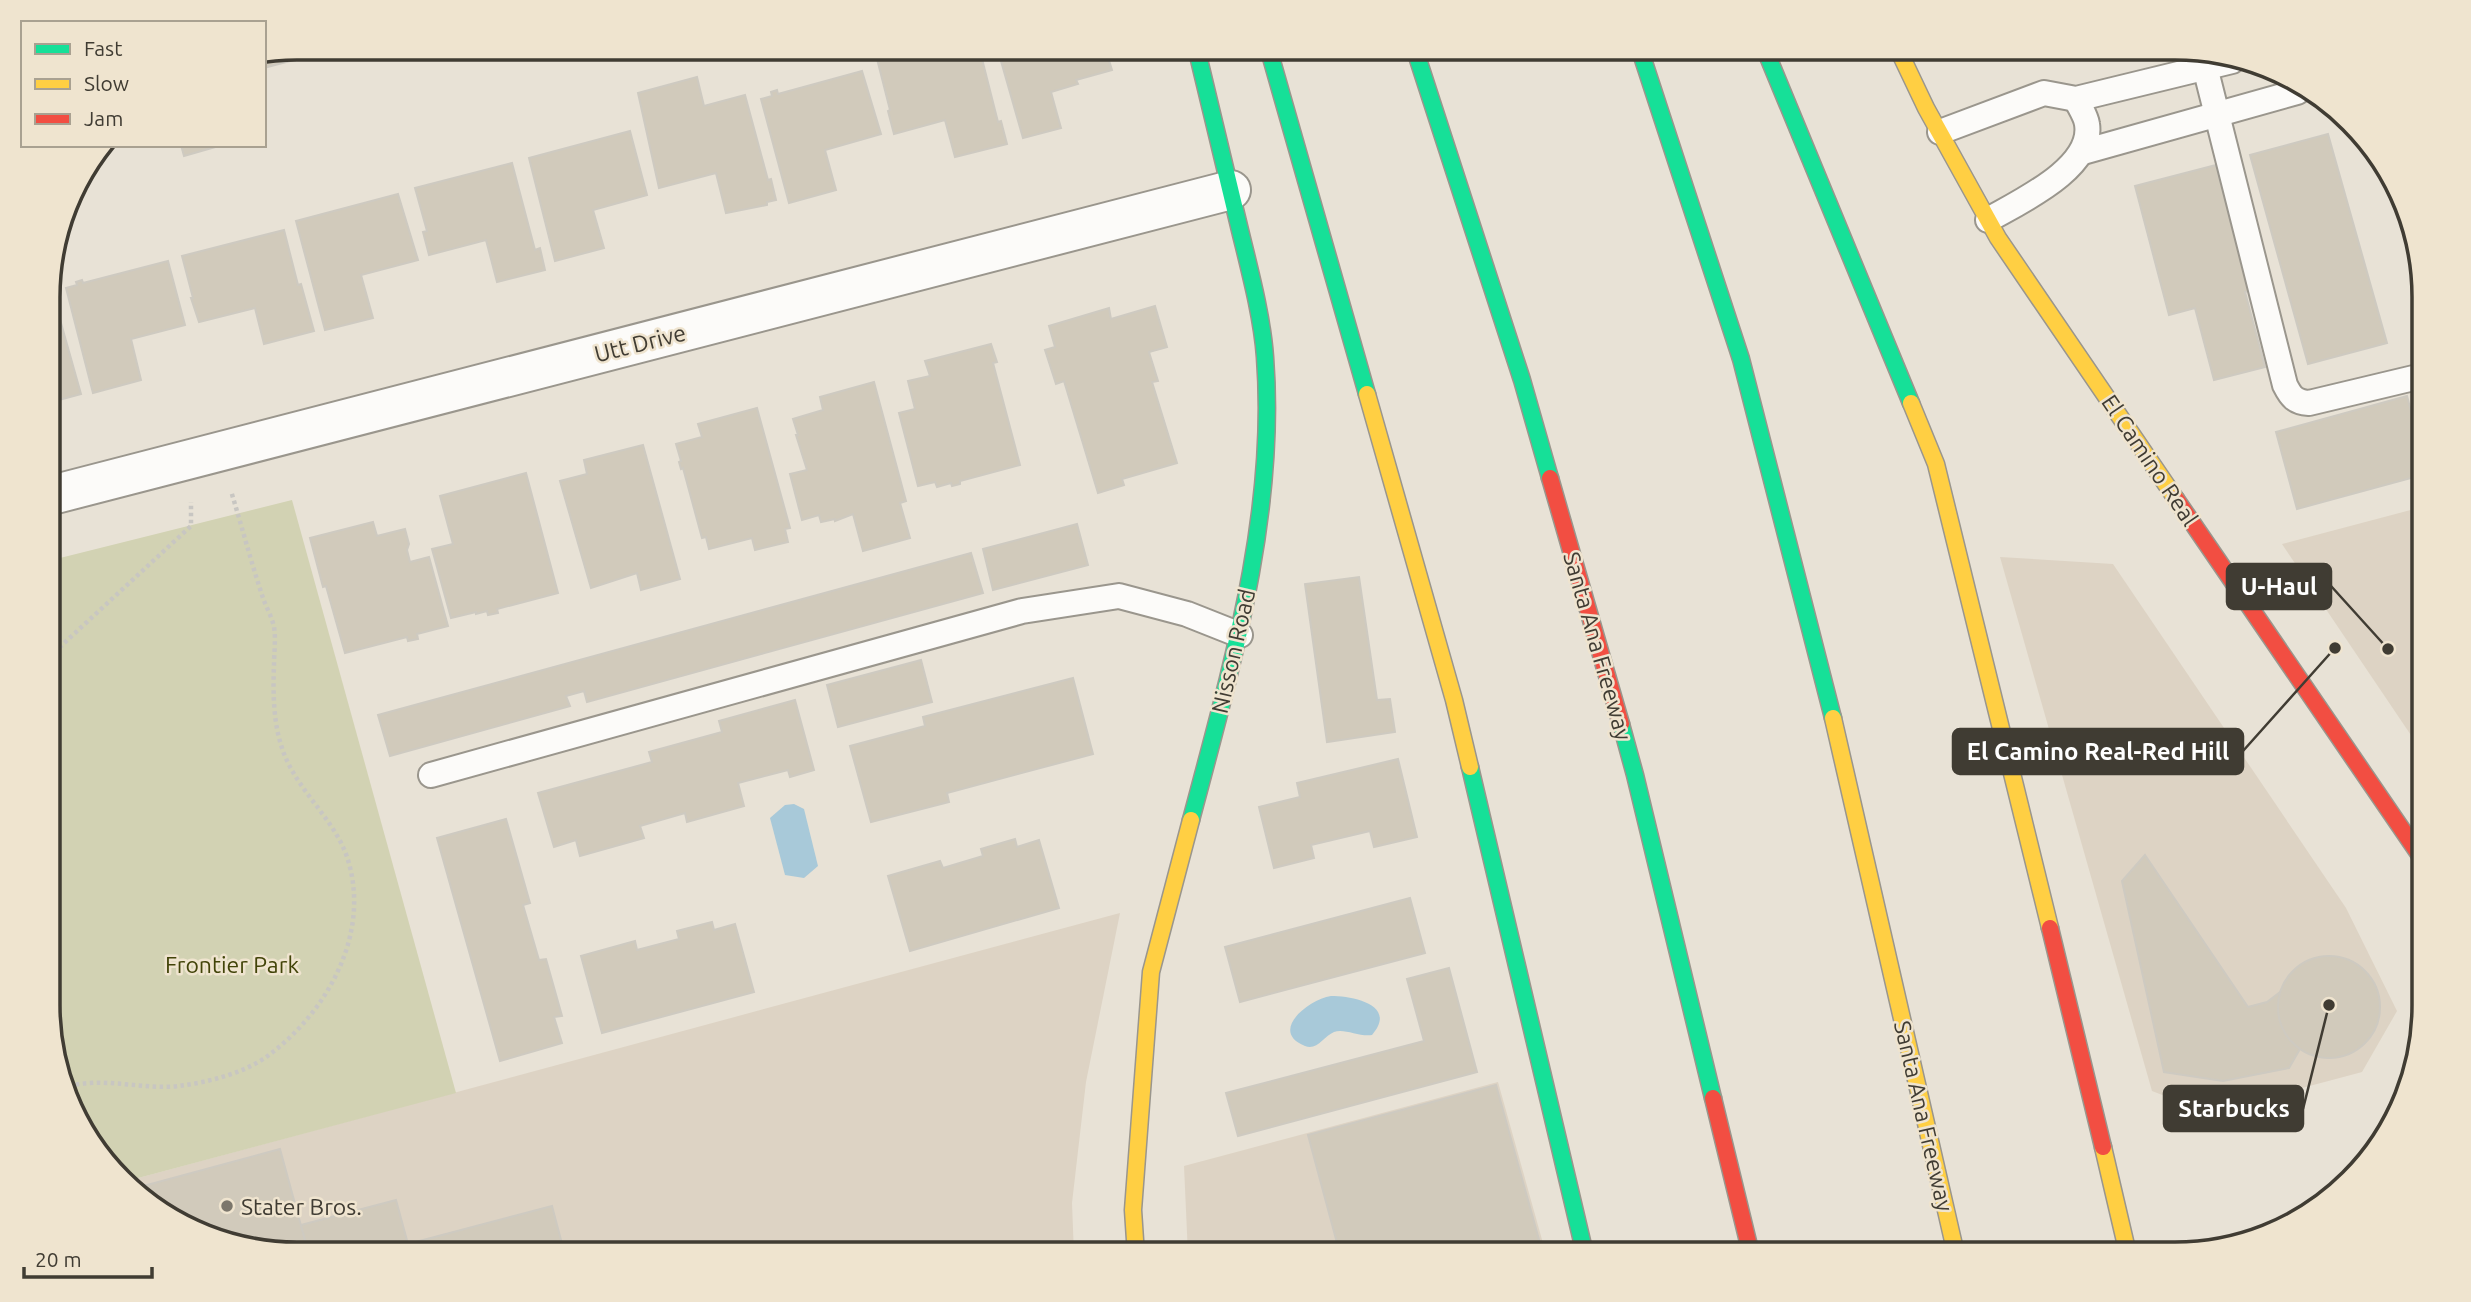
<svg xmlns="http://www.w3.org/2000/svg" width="2471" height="1302" font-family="Ubuntu,sans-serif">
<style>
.commercial{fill:#ddd3c4}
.green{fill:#d2d2b3}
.water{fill:#a8c9d9}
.building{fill:#d1cabb;stroke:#cecac1;stroke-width:2}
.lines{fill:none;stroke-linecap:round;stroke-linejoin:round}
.lane-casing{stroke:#9a968d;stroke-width:28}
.street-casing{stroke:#9a968d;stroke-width:42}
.fast-casing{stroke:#9a968d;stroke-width:19}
.slow-casing{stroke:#9a968d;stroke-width:19}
.jam-casing{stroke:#9a968d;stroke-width:19}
.path{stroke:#c8c6c2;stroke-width:4.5;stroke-dasharray:3.5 3.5;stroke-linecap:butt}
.lane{stroke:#fcfbf9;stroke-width:24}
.street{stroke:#fcfbf9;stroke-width:38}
.fast{stroke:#16e098;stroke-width:16}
.slow{stroke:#ffcf43;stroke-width:16}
.jam{stroke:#f24e42;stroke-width:16}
.poi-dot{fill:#7b766c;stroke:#efe4cf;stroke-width:2.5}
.labels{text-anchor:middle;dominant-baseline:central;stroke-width:5;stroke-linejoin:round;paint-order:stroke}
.street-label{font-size:23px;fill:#403c33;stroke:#efe4cf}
.park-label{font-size:23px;fill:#424409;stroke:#efe4cf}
.poi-label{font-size:23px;fill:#403c33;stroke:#efe4cf;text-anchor:start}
.rim{fill:none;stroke:#403c33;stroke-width:3.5}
.leader{fill:none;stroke:#403c33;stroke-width:2.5}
.callout-dot{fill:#403c33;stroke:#efe4cf;stroke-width:2.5}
.callout{fill:#403c33;stroke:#403c33;stroke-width:2.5}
.callout-label{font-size:24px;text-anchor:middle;font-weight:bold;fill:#fff}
</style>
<rect width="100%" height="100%" fill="#e8e2d6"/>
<g class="commercial">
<polygon points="2422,507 2423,753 2282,544"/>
<polygon points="2000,557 2113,564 2346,908 2397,1011 2362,1072 2209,1113 2152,1091"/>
<polygon points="1120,913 1086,1082 1072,1203 1074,1255 296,1255 186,1229 127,1181"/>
<polygon points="1498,1082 1546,1254 1188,1255 1184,1166"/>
</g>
<polygon class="green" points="292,500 456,1093 127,1181 98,1157 49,1039 48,561"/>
<g class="water">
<polygon points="794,804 804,809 818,866 804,878 785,875 770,818 785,805"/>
<path d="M1331,996C1353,996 1398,1005 1372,1035C1359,1037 1344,1028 1334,1032C1324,1036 1317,1051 1305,1046C1269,1032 1307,1000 1331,996Z"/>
</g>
<g class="building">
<polygon points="296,47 327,47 328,51 264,68 264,54"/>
<polygon points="874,47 924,47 926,56 957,47 979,47 998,122 1001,121 1007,144 955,157 945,120 894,134 888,111 890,110"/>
<polygon points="997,47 1106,47 1111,56 1108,57 1112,70 1076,80 1078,84 1051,92 1061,128 1023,138"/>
<polygon points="862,71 881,134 825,150 836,190 789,203 761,99 772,96 771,92 777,90 778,94"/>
<polygon points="697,77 704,106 745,95 768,180 771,179 776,200 767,202 767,205 726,213 716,173 659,188 638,93"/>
<polygon points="630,131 647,195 593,210 604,248 555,261 529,158"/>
<polygon points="2328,134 2387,343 2308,364 2250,155"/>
<polygon points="181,145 219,145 219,146 184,156"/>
<polygon points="512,163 535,250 540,248 545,270 497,282 486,240 429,255 423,232 427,231 415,188"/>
<polygon points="2216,165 2249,291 2245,292 2265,367 2214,380 2195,308 2169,315 2135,186"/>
<polygon points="398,194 418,260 361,275 373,318 325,330 296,221"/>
<polygon points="284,230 298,285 301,284 314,331 264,344 255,308 199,322 191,298 193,298 182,256"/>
<polygon points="168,261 185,325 131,339 141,380 93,393 66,288 77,285 76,282 82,280 83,283"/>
<polygon points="52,291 81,394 48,403 48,292"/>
<polygon points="1155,306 1167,347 1149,352 1158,381 1152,382 1177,463 1122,479 1124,485 1098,493 1064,381 1056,384 1045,350 1055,347 1049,326 1109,308 1111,319"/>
<polygon points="991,344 997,362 993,363 1020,465 960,481 960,484 952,486 951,483 937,487 935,482 918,486 899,413 915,409 908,381 930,376 925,361"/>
<polygon points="874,382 906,501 900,503 910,538 863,551 853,514 835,521 835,519 821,522 819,515 802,520 790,474 807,470 796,435 798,435 793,419 823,410 820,397"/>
<polygon points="2407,396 2422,452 2422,475 2297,509 2276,432"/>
<polygon points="757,408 790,528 785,529 788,542 755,550 752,538 709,549 706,537 702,538 683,468 681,469 679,462 681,461 676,444 702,437 698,424"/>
<polygon points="643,445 680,579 641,590 637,573 591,588 560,481 587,474 584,460"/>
<polygon points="526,473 558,593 497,609 498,613 488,615 487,611 476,614 476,612 451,618 432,549 453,544 440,496"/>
<polygon points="373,522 377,536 405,529 409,544 407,550 410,562 429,557 448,626 417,634 418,639 408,641 407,637 345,653 326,586 323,587 310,538"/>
<polygon points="1077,524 1088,565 993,590 983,549"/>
<polygon points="971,553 983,593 587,702 584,691 566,696 570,706 390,756 378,715"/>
<polygon points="1359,577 1377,700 1390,699 1395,732 1327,742 1305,584"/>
<polygon points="921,660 932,702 838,727 827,685"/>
<polygon points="1073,678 1093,754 947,793 949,802 871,822 850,746 925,726 923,717"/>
<polygon points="795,700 814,770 790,777 788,770 738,783 744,806 687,822 685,813 640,826 644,838 580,856 576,840 554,847 538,793 652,762 649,752 722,732 719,721"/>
<polygon points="1398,759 1417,837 1374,847 1370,831 1311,845 1314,858 1274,868 1259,807 1300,797 1297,783"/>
<polygon points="506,819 530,903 523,905 539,960 546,959 562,1016 554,1017 562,1043 500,1061 437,838"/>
<polygon points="1015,839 1017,847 1039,840 1059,908 910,951 888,876 940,861 943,868 983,856 981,849"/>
<polygon points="2145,855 2248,1007 2267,1002 2280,992 2279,1017 2286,1034 2300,1049 2289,1068 2223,1081 2164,1072 2122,881"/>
<polygon points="1410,898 1425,953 1240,1002 1225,947"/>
<polygon points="712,922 714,930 735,924 754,992 602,1033 581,956 635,941 637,950 679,939 677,931"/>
<circle cx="2329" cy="1007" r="51"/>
<polygon points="1449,968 1477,1072 1238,1136 1226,1093 1424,1041 1407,979"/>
<polygon points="1496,1085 1543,1254 1340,1254 1308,1135"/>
<polygon points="280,1149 309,1255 296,1255 186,1229 136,1188"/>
<polygon points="396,1200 408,1244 552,1206 565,1255 309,1255 301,1225"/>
</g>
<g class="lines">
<defs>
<g id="lane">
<path d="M2205,67L2285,385C2291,397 2295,402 2309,403L2422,376"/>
<polyline points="1940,132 2044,93 2076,99 2232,61"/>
<polyline points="2083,152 2297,92 2303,88"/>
<path d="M1988,220C2019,202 2094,168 2087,124C2086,116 2079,106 2076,99"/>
<polyline points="431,775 1022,611 1119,596 1187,614 1240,635"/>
</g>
<polyline id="street" points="48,496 1231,190"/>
<g id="fast">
<polyline points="1268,47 1367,394"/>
<polyline points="1414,47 1522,380 1550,478"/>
<polyline points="1639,47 1741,359 1833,718"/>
<polyline points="1764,47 1911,403"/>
<polyline points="1621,724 1635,775 1713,1098"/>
<polyline points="1470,767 1585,1254"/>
<path d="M1191,820C1231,669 1277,514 1265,357C1262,314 1248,264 1238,222C1224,164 1210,105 1196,47"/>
</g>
<g id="slow">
<polyline points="1897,47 1926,108 1998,238 2176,499"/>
<polyline points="1367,394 1454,700 1470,767"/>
<polyline points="1911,403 1936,464 2050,928"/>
<polyline points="1833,718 1956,1254"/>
<polyline points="2103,1147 2128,1254"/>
<polyline points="1136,1255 1133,1210 1151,972 1191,820"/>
</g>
<g id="jam">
<polyline points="1550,478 1621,724"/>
<polyline points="2176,499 2423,860"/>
<polyline points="2050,928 2103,1147"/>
<polyline points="1713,1098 1751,1254"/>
</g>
</defs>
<use href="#lane" class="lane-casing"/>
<use href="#street" class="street-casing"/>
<use href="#fast" class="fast-casing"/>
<use href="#slow" class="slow-casing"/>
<use href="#jam" class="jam-casing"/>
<g class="path">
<polyline points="49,657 191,526 191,502"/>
<path d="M69,1086C107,1077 142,1090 179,1086C209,1082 245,1073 269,1055C328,1011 372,932 347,857C334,818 295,789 282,748C273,721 273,692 274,664C274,653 276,639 274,627C272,617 266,607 263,598C251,562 242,527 231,491"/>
</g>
<use href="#lane" class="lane"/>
<use href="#street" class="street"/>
<use href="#fast" class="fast"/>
<use href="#slow" class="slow"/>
<use href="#jam" class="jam"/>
</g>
<circle class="poi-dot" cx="227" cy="1206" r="7"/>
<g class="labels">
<g class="street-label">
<text transform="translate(640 343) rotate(-14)">Utt Drive</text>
<text transform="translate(2150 460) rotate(56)">El Camino Real</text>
<text transform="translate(1598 646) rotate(74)">Santa Ana Freeway</text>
<text transform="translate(1233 651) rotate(-77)">Nisson Road</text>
<text transform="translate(1924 1116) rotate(77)">Santa Ana Freeway</text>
</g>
<g class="park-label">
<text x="232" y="964">Frontier Park</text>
</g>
<g class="poi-label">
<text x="241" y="1206">Stater Bros.</text>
</g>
</g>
<path d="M0 0H2471V1302H0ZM297 60H2175A237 237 0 0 1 2412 297V1005A237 237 0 0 1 2175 1242H297A237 237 0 0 1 60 1005V297A237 237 0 0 1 297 60Z" fill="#efe4cf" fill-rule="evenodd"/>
<path class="rim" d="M297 60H2175A237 237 0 0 1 2412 297V1005A237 237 0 0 1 2175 1242H297A237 237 0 0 1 60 1005V297A237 237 0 0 1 297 60Z"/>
<path class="leader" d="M2388 649L2331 586M2335 648L2243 751M2329 1005L2303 1109"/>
<g class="callout-dot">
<circle cx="2388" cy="649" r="7"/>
<circle cx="2335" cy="648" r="7"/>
<circle cx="2329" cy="1005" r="7"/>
</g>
<g class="callout">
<rect x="2227" y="564" width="104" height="45" rx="7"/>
<rect x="1953" y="729" width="290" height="45" rx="7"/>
<rect x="2164" y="1086" width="139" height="45" rx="7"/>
</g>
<g class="callout-label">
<text x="2279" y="595">U-Haul</text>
<text x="2098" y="760">El Camino Real-Red Hill</text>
<text x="2234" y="1117">Starbucks</text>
</g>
<rect x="21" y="21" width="245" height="126" fill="#efe4cf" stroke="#a9a191" stroke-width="2"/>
<rect x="35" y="44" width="35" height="10" fill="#16e098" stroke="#a9a191" stroke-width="2"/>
<text x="84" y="56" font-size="21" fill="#403c33">Fast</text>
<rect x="35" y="79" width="35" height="10" fill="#ffcf43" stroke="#a9a191" stroke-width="2"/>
<text x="84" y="91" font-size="21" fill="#403c33">Slow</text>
<rect x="35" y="114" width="35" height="10" fill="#f24e42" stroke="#a9a191" stroke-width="2"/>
<text x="84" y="126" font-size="21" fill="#403c33">Jam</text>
<path d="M24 1267v10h128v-10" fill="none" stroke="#403c33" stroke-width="3.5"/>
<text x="35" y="1267" font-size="21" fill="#403c33" stroke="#efe4cf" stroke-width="5" paint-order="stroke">20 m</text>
</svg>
